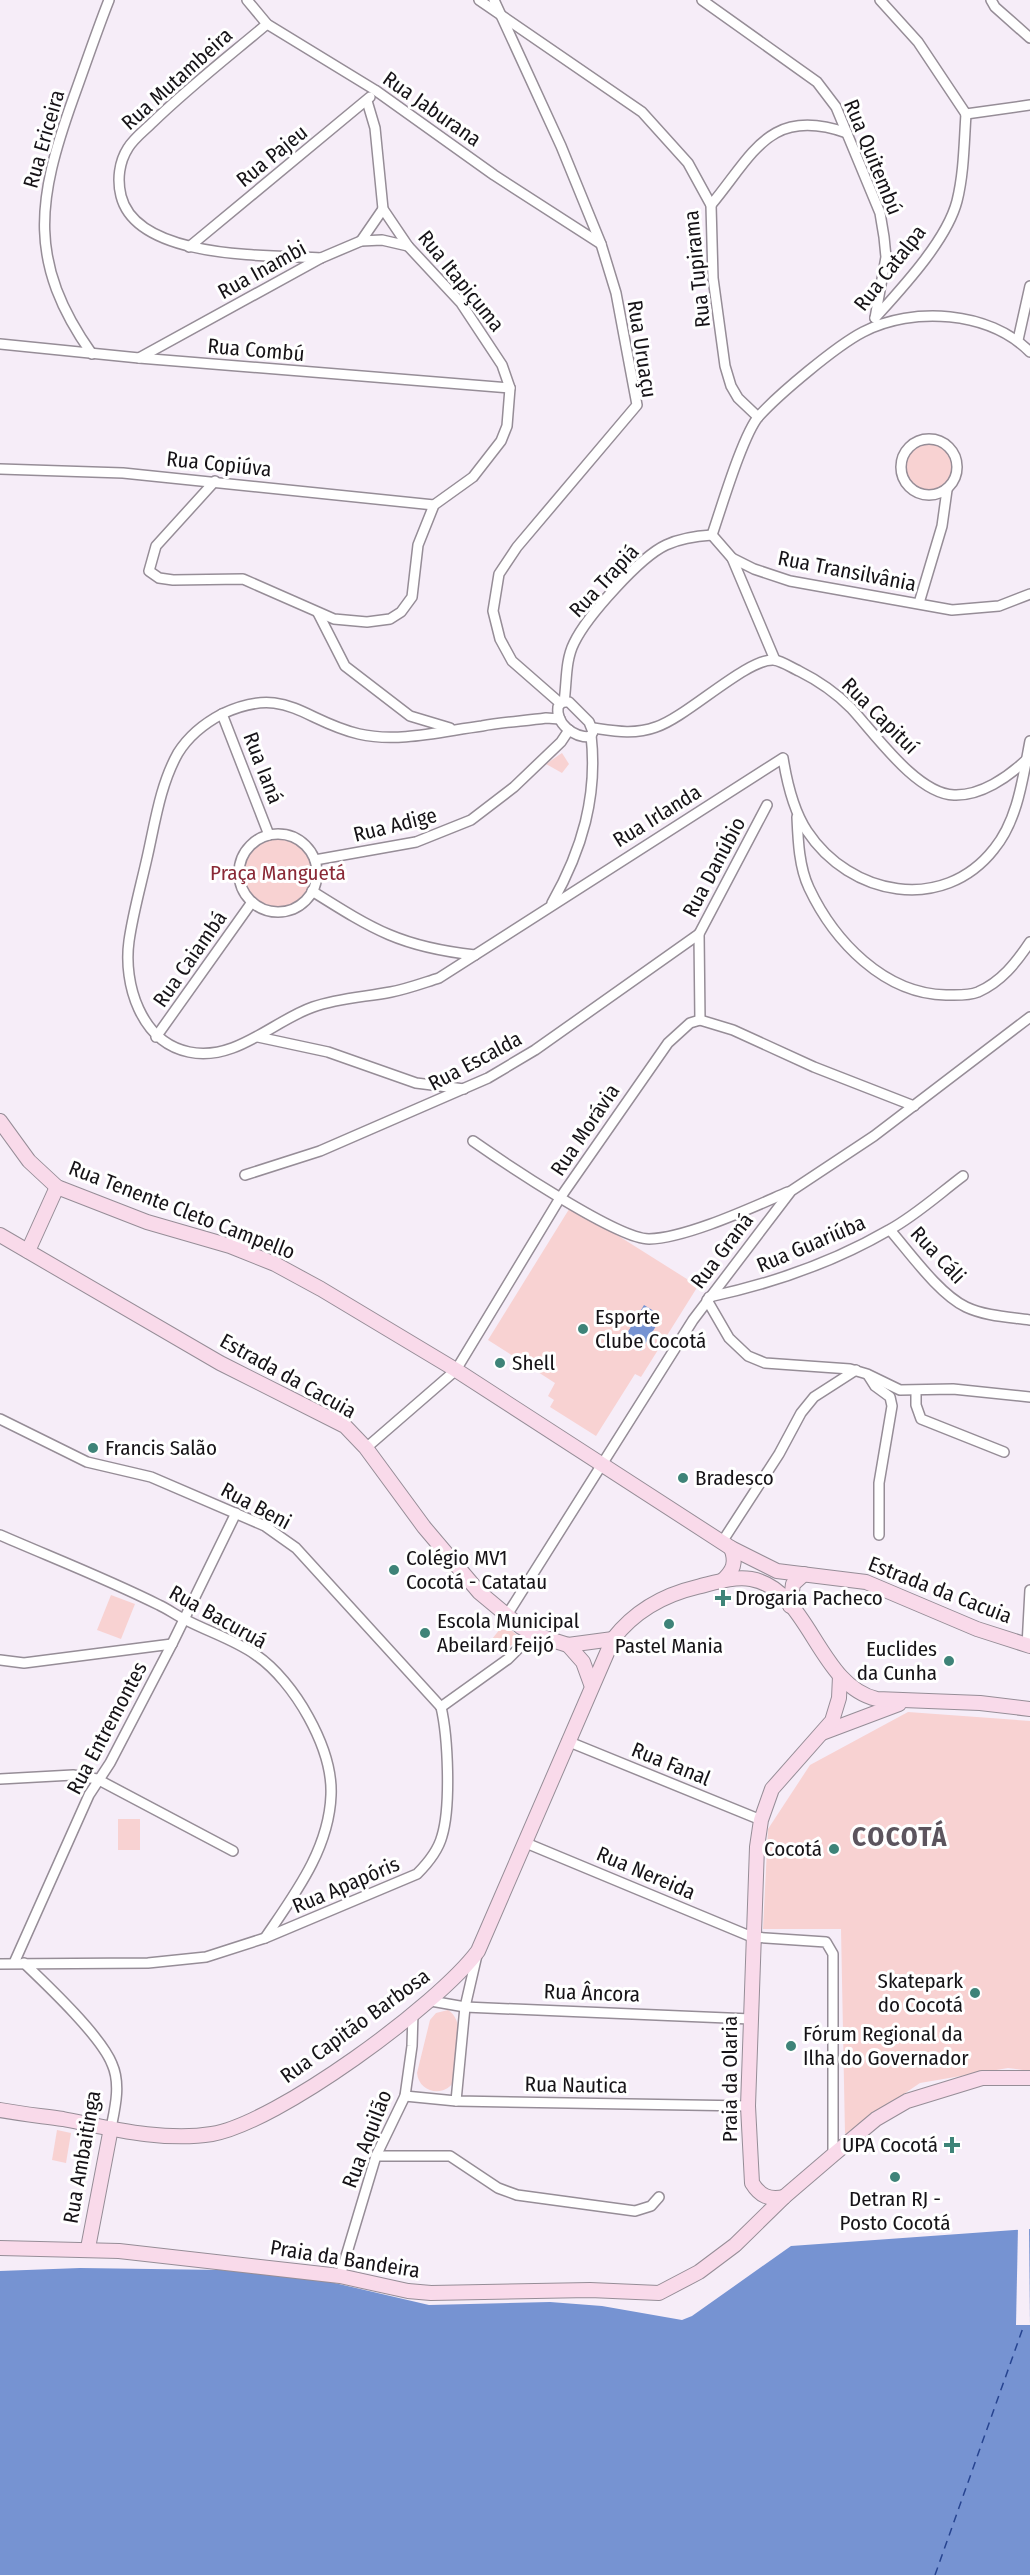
<svg xmlns="http://www.w3.org/2000/svg" width="1030" height="2575" font-family="'Fira Sans Condensed',sans-serif">
<style>
.green{fill:#f8d2d2}
.water{fill:#7693d2}
.pier{fill:#f6edf8}
.lines{fill:none;stroke-linecap:round;stroke-linejoin:round}
.ferry{stroke:#274490;stroke-width:1.5;stroke-dasharray:8 6;stroke-linecap:butt}
.street-casing{stroke:#968d97;stroke-width:12}
.secondary-casing{stroke:#968d97;stroke-width:16}
.street{stroke:#fff;stroke-width:9}
.secondary{stroke:#f9daea;stroke-width:14}
.poi-dot{fill:#3e8378;stroke:#fff;stroke-width:2}
.labels{text-anchor:middle;dominant-baseline:central;stroke-width:6;stroke-linejoin:round;paint-order:stroke}
.street-label{font-size:21px;fill:#161317;stroke:#fff}
.park-label{font-size:21px;fill:#8a2936;stroke:#fff}
.poi-label{font-size:21px;fill:#161317;stroke:#fff;text-anchor:start}
.district-label{font-size:27px;font-weight:bold;letter-spacing:1.5px;fill:#5c545d;stroke:#fff}
</style>
<rect width="100%" height="100%" fill="#f6edf8"/>
<g class="green">
<circle cx="929" cy="467" r="25"/>
<polygon points="562,753 569,764 562,773 546,764"/>
<circle cx="278" cy="873" r="35"/>
<polygon points="571,1206 698,1286 641,1377 635,1374 596,1436 550,1407 554,1400 548,1396 555,1383 488,1340"/>
<polygon points="111,1595 135,1604 121,1639 97,1630"/>
<polygon points="504,1624 518,1636 513,1644 502,1652 492,1639"/>
<polygon points="908,1712 1030,1721 1030,2071 1008,2068 920,2083 845,2134 841,1929 763,1929 768,1829 810,1765"/>
<rect x="118" y="1819" width="22" height="31"/>
<path d="M448,2010C467,2022 457,2059 455,2079C447,2098 419,2094 417,2073L430,2020L436,2013Z"/>
<polygon points="57,2130 71,2133 66,2163 52,2160"/>
</g>
<g class="water">
<polygon points="644,1305 662,1316 641,1351 623,1340"/>
<polygon points="1030,2229 1030,2575 0,2575 0,2271 80,2268 222,2270 326,2281 429,2305 550,2302 602,2306 682,2320 692,2316 791,2246"/>
</g>
<polygon class="pier" points="1029,2226 1030,2325 1016,2325 1018,2227"/>
<g class="lines">
<polyline class="ferry" points="935,2575 1024,2325"/>
<defs>
<g id="street">
<polyline points="247,0 267,24 375,90 494,175 601,244"/>
<polyline points="479,0 642,112 688,163 711,205 713,278 725,366 731,386 738,398 758,417"/>
<polyline points="494,0 561,146 601,244 616,293 637,405 517,547 499,574 493,611 500,639 512,661 560,703"/>
<polyline points="702,0 817,82 836,107 880,213 884,237 886,257 875,318"/>
<polyline points="880,0 918,42 966,114"/>
<polyline points="991,0 995,7 1030,38"/>
<path d="M267,24C229,56 189,87 153,122C145,130 134,138 128,148C119,162 117,180 121,196C137,260 269,255 321,258"/>
<polyline points="966,114 1030,105"/>
<path d="M711,205C754,153 770,106 847,133"/>
<polyline points="361,241 383,209"/>
<polyline points="189,247 370,97"/>
<path d="M875,318C902,288 947,240 957,201C964,173 964,143 966,114"/>
<polyline points="1018,340 1030,286"/>
<polyline points="0,344 139,358 510,388"/>
<path d="M92,354C27,262 37,200 73,99C85,66 96,33 109,0"/>
<polyline points="139,358 321,258 361,241 382,240 408,246"/>
<circle cx="929" cy="467" r="28"/>
<polyline points="0,469 123,473 434,505"/>
<polyline points="215,481 156,546 149,571 159,578 173,580 243,579 334,619 367,622 390,619 401,612 412,597 418,545 434,505 473,477 501,441 507,426 510,388 502,365 461,303 408,246 383,209 375,128 367,101"/>
<path d="M712,535C721,509 743,434 759,416C779,394 836,346 863,332C913,306 989,311 1030,352"/>
<polyline points="712,535 732,558 754,569 790,581 952,610 999,606 1030,594"/>
<polyline points="732,558 775,660"/>
<polyline points="919,603 942,526 947,490"/>
<polyline points="318,613 345,666 410,716 450,728"/>
<path d="M564,702C567,682 565,661 574,643C587,616 640,557 666,545C681,538 695,536 712,535"/>
<path d="M569,702L589,722L593,732L590,737C573,737 556,724 558,707L562,702Z"/>
<polyline points="222,714 269,835"/>
<path d="M560,719L546,718C525,721 503,722 482,726C443,731 398,743 359,734C303,721 286,684 222,714C205,723 188,737 178,753C160,785 155,823 147,858C141,885 133,913 129,941C123,984 141,1042 189,1052C235,1062 273,1021 313,1007C338,998 365,997 391,992C407,989 423,983 439,978L783,758C787,783 793,810 807,831C850,896 943,914 994,849C1018,820 1023,777 1030,741"/>
<path d="M593,728C614,731 634,735 656,727C687,717 747,658 774,660C782,661 792,668 799,671C819,681 836,693 851,708C875,734 917,794 954,795C981,796 1008,777 1026,760"/>
<path d="M797,817C798,840 799,867 809,888C834,941 884,994 946,995C956,995 968,996 978,992C1001,982 1016,963 1030,942"/>
<circle cx="278" cy="873" r="39"/>
<polyline points="315,860 416,842 471,820 514,787 561,742 569,730"/>
<path d="M312,891C374,930 401,947 475,955"/>
<path d="M552,903C582,850 598,796 591,735"/>
<polyline points="700,1020 699,934 767,805"/>
<polyline points="156,1037 252,902"/>
<polyline points="258,1037 328,1052 416,1083 464,1089"/>
<path d="M473,1141C503,1162 617,1239 649,1239C687,1238 753,1207 788,1192"/>
<polyline points="245,1175 320,1151 488,1078 535,1050 699,934"/>
<path d="M890,1230C910,1253 939,1294 966,1307C985,1316 1009,1317 1030,1320"/>
<path d="M709,1297C770,1284 834,1262 889,1230C915,1216 939,1194 963,1176"/>
<polyline points="707,1300 729,1338 748,1356 765,1363 850,1369 867,1374 900,1390 953,1389 1030,1397"/>
<polyline points="868,1375 875,1386 890,1397 892,1406 879,1483 879,1535"/>
<polyline points="916,1391 916,1405 921,1419 1004,1452"/>
<polyline points="0,1419 87,1462 151,1477 265,1526 296,1548 441,1707"/>
<polyline points="366,1448 456,1370 560,1198 668,1043 690,1023 700,1020 733,1030 814,1067 914,1106"/>
<path d="M0,1535C53,1558 107,1579 159,1605C168,1609 177,1616 186,1620C209,1632 235,1640 256,1655C294,1681 333,1748 331,1795C329,1850 294,1895 265,1938"/>
<polyline points="722,1542 779,1454 801,1413 814,1397 856,1370"/>
<polyline points="507,1615 693,1320 791,1191 874,1136 1030,1017"/>
<polyline points="1027,1646 1030,1590"/>
<polyline points="0,1660 24,1663 172,1644"/>
<polyline points="441,1707 508,1659 533,1634"/>
<polyline points="567,1741 761,1820"/>
<polyline points="0,1779 73,1775 97,1779 233,1851"/>
<polyline points="526,1843 752,1937 826,1942 833,1954 833,2155"/>
<polyline points="14,1963 89,1795 110,1763 172,1644 236,1513"/>
<path d="M24,1963C47,1985 101,2036 112,2064C121,2084 115,2108 111,2128"/>
<path d="M0,1964L148,1963L206,1957L265,1938L417,1874C427,1864 438,1851 442,1836C451,1806 448,1737 441,1707"/>
<polyline points="431,2001 465,2007 751,2019"/>
<polyline points="405,2096 456,2101 748,2106"/>
<polyline points="456,2101 465,2007 477,1955"/>
<polyline points="376,2156 450,2156 498,2188 517,2195 635,2211 651,2206 659,2197"/>
<polyline points="340,2276 376,2156 405,2096 412,2046 413,2013"/>
</g>
<g id="secondary">
<polyline points="0,1121 29,1161 57,1187 147,1222 230,1246 275,1264 321,1289 456,1370 731,1548 777,1571 866,1582 977,1629 1030,1646"/>
<polyline points="0,1235 220,1363 345,1426 366,1448 424,1527 479,1592 521,1627 533,1634 568,1645 613,1639"/>
<polyline points="28,1251 57,1187"/>
<path d="M722,1581C733,1571 737,1563 731,1548"/>
<polyline points="790,1606 793,1584 804,1574"/>
<polyline points="568,1645 583,1662 591,1684"/>
<polyline points="822,1733 899,1704"/>
<path d="M0,2110C21,2114 42,2116 63,2119C109,2128 164,2142 212,2134C277,2123 438,2005 478,1951L613,1639C634,1612 663,1595 697,1587C714,1583 733,1576 751,1579C809,1589 818,1686 877,1699L980,1703L1030,1709"/>
<path d="M784,2197C769,2200 760,2196 752,2183L748,2106L757,1847L761,1820L772,1789L832,1721L839,1698L840,1676"/>
<polyline points="0,2248 119,2251 340,2276 408,2291 431,2293 590,2290 659,2293 699,2272 735,2245 784,2197 833,2155 876,2119 907,2101 982,2078 1030,2078"/>
<polyline points="88,2248 111,2128"/>
</g>
</defs>
<use href="#street" class="street-casing"/>
<use href="#secondary" class="secondary-casing"/>
<use href="#street" class="street"/>
<use href="#secondary" class="secondary"/>
</g>
<g class="poi-dot">
<circle cx="583" cy="1329" r="6"/>
<circle cx="500" cy="1363" r="6"/>
<circle cx="93" cy="1448" r="6"/>
<circle cx="683" cy="1478" r="6"/>
<circle cx="394" cy="1570" r="6"/>
<path d="M720 1589h6v6h6v6h-6v6h-6v-6h-6v-6h6z"/>
<circle cx="669" cy="1624" r="6"/>
<circle cx="425" cy="1633" r="6"/>
<circle cx="949" cy="1661" r="6"/>
<circle cx="834" cy="1849" r="6"/>
<circle cx="975" cy="1993" r="6"/>
<circle cx="791" cy="2046" r="6"/>
<path d="M949 2136h6v6h6v6h-6v6h-6v-6h-6v-6h6z"/>
<circle cx="895" cy="2177" r="6"/>
</g>
<g class="labels">
<g class="street-label">
<text transform="translate(177 79) rotate(-42)">Rua Mutambeira</text>
<text transform="translate(432 109) rotate(35)">Rua Jaburana</text>
<text transform="translate(44 139) rotate(-74)">Rua Ericeira</text>
<text transform="translate(272 156) rotate(-39)">Rua Pajeu</text>
<text transform="translate(873 157) rotate(68)">Rua Quitembú</text>
<text transform="translate(890 268) rotate(-52)">Rua Catalpa</text>
<text transform="translate(697 269) rotate(-96)">Rua Tupirama</text>
<text transform="translate(262 270) rotate(-29)">Rua Inambi</text>
<text transform="translate(461 281) rotate(51)">Rua Itapiçuma</text>
<text transform="translate(642 349) rotate(81)">Rua Uruaçu</text>
<text transform="translate(256 350) rotate(5)">Rua Combú</text>
<text transform="translate(219 464) rotate(6)">Rua Copiúva</text>
<text transform="translate(847 571) rotate(11)">Rua Transilvânia</text>
<text transform="translate(604 581) rotate(-47)">Rua Trapiá</text>
<text transform="translate(880 716) rotate(45)">Rua Capituí</text>
<text transform="translate(263 768) rotate(69)">Rua Ianá</text>
<text transform="translate(657 816) rotate(-32)">Rua Irlanda</text>
<text transform="translate(395 825) rotate(-14)">Rua Adige</text>
<text transform="translate(714 867) rotate(-62)">Rua Danúbio</text>
<text transform="translate(190 959) rotate(-55)">Rua Caiambá</text>
<text transform="translate(475 1061) rotate(-28)">Rua Escalda</text>
<text transform="translate(585 1130) rotate(-56)">Rua Morávia</text>
<text transform="translate(182 1210) rotate(21)">Rua Tenente Cleto Campello</text>
<text transform="translate(811 1244) rotate(-23)">Rua Guariúba</text>
<text transform="translate(722 1251) rotate(-53)">Rua Graná</text>
<text transform="translate(938 1255) rotate(47)">Rua Cáli</text>
<text transform="translate(288 1376) rotate(29)">Estrada da Cacuia</text>
<text transform="translate(256 1506) rotate(28)">Rua Beni</text>
<text transform="translate(940 1590) rotate(21)">Estrada da Cacuia</text>
<text transform="translate(218 1617) rotate(29)">Rua Bacuruá</text>
<text transform="translate(107 1728) rotate(-62)">Rua Entremontes</text>
<text transform="translate(671 1764) rotate(22)">Rua Fanal</text>
<text transform="translate(646 1873) rotate(23)">Rua Nereida</text>
<text transform="translate(346 1885) rotate(-23)">Rua Apapóris</text>
<text transform="translate(592 1993) rotate(2)">Rua Âncora</text>
<text transform="translate(355 2026) rotate(-36)">Rua Capitão Barbosa</text>
<text transform="translate(730 2079) rotate(-90)">Praia da Olaria</text>
<text transform="translate(576 2085) rotate(1)">Rua Nautica</text>
<text transform="translate(367 2139) rotate(-69)">Rua Aquilão</text>
<text transform="translate(82 2157) rotate(-80)">Rua Ambaitinga</text>
<text transform="translate(345 2259) rotate(9)">Praia da Bandeira</text>
</g>
<g class="park-label">
<text x="278" y="873">Praça Manguetá</text>
</g>
<g class="poi-label">
<text x="595" y="1317">Esporte<tspan x="595" dy="24">Clube Cocotá</tspan></text>
<text x="512" y="1363">Shell</text>
<text x="105" y="1448">Francis Salão</text>
<text x="695" y="1478">Bradesco</text>
<text x="406" y="1558">Colégio MV1<tspan x="406" dy="24">Cocotá - Catatau</tspan></text>
<text x="735" y="1598">Drogaria Pacheco</text>
<text x="437" y="1621">Escola Municipal<tspan x="437" dy="24">Abeilard Feijó</tspan></text>
<text x="669" y="1646" text-anchor="middle">Pastel Mania</text>
<text x="937" y="1649" text-anchor="end">Euclides<tspan x="937" dy="24">da Cunha</tspan></text>
<text x="822" y="1849" text-anchor="end">Cocotá</text>
<text x="963" y="1981" text-anchor="end">Skatepark<tspan x="963" dy="24">do Cocotá</tspan></text>
<text x="803" y="2034">Fórum Regional da<tspan x="803" dy="24">Ilha do Governador</tspan></text>
<text x="938" y="2145" text-anchor="end">UPA Cocotá</text>
<text x="895" y="2199" text-anchor="middle">Detran RJ -<tspan x="895" dy="24">Posto Cocotá</tspan></text>
</g>
<g class="district-label">
<text x="900" y="1837">COCOTÁ</text>
</g>
</g>
</svg>
